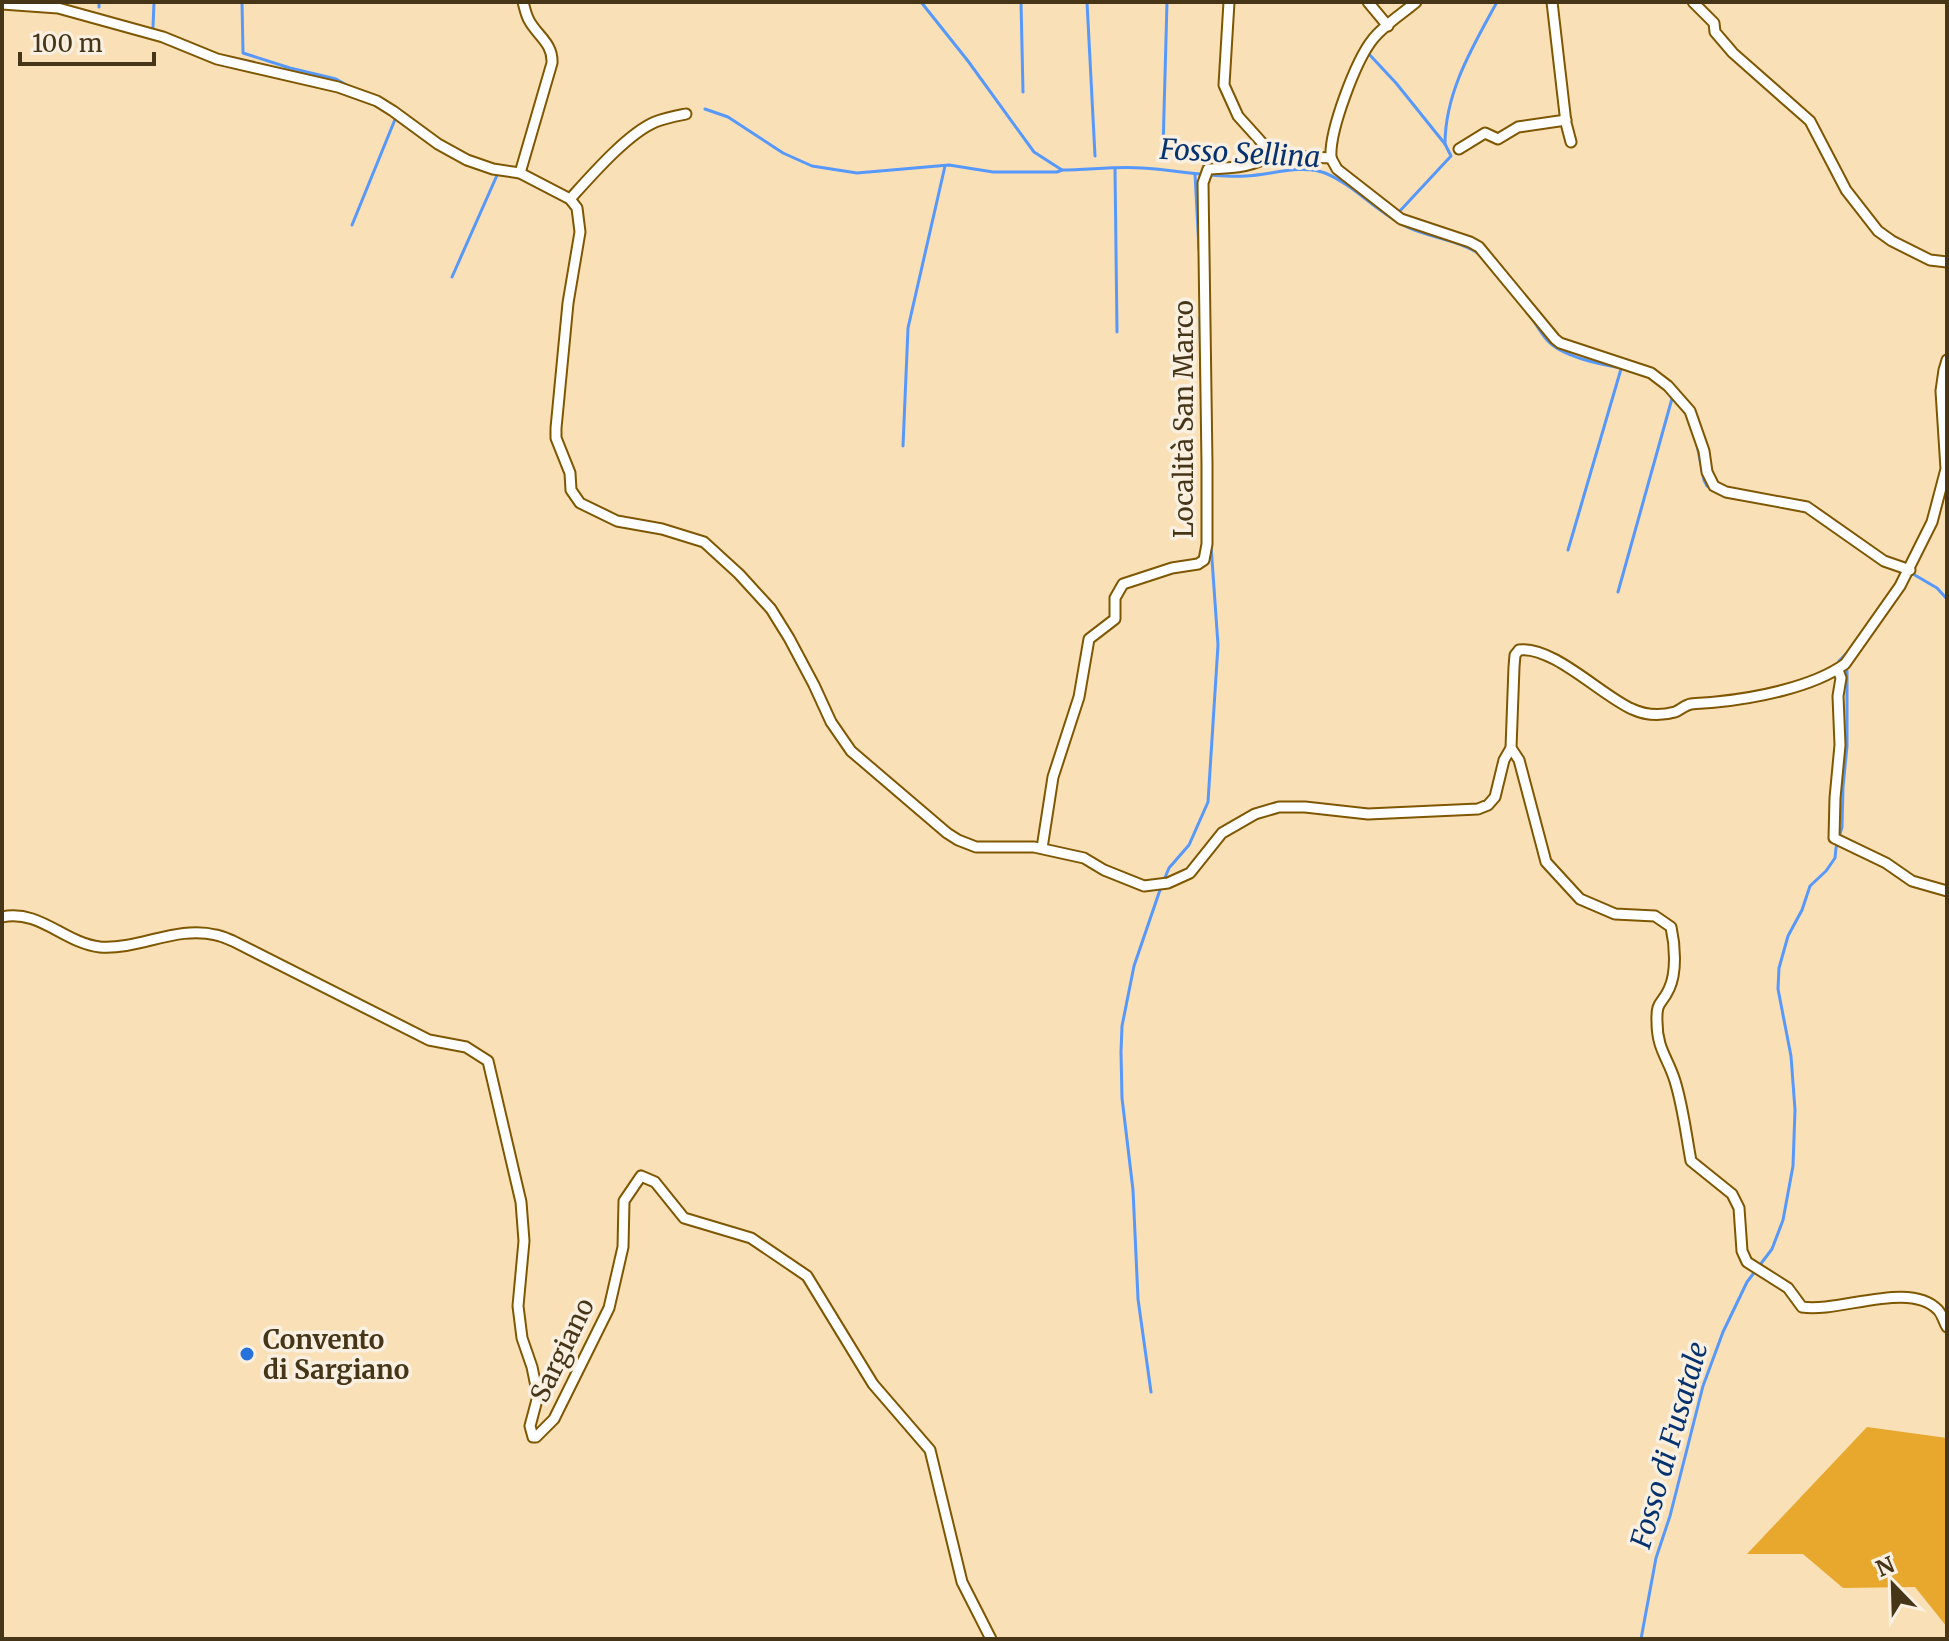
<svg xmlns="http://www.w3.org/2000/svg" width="1949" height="1641" font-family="Merriweather,serif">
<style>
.green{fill:#e7a82d}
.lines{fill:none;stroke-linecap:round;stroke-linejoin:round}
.stream{stroke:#5798fb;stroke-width:3}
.minor-casing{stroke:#7e5700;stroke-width:13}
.minor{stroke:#fff;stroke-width:9}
.poi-dot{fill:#2671dc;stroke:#f9f0e2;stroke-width:3}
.labels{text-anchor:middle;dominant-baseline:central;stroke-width:7;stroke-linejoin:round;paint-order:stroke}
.street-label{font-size:26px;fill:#463517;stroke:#f9f0e2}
.poi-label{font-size:26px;font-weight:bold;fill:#463517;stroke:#f9f0e2;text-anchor:start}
.water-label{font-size:28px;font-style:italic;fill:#06326f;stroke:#f9f0e2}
</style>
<rect width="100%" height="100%" fill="#fae0b7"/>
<polygon class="green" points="1867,1427 1947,1438 1947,1627 1915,1587 1843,1588 1803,1554 1747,1554"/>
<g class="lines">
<g class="stream">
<polyline points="242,2 243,53 290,68 336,79 352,88"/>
<polyline points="921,2 968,61 1034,152 1062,170"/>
<polyline points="1021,2 1023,92"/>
<polyline points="1087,2 1095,156"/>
<polyline points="99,7 99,2"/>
<polyline points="153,27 154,2"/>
<polyline points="1367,52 1396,83 1445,144 1451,156 1398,213"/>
<path d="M705,109L728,117L783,153L812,166L857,173L949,165L993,172H1057L1062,170C1088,170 1116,166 1142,168C1177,170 1211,178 1246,176C1270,175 1301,164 1325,173C1356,186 1377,213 1407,227C1430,238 1459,240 1481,255"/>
<path d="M1445,144C1445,92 1473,46 1497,2"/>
<polyline points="1163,149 1167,2"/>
<polyline points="1115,169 1117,332"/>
<polyline points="1195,174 1199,250"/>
<polyline points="352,225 396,117"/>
<polyline points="452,277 498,173 495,172"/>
<polyline points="1200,317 1201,378"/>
<path d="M1533,320C1538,327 1542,335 1548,341C1563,357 1600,364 1621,368"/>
<polyline points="1696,440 1704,480 1707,486 1711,488"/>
<polyline points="903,446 908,328 945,166"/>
<polyline points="1568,550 1621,369"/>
<polyline points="1896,570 1913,574 1937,588 1947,599"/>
<polyline points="1618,592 1673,395"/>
<polyline points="1839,661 1846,654"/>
<polyline points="1164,880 1169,868 1189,845 1208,802 1218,645 1211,545"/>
<polyline points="1151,1392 1138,1299 1133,1190 1122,1098 1121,1052 1122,1026 1134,966 1161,887"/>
<polyline points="1641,1639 1656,1558 1670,1516 1703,1386 1723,1332 1747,1282 1772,1249 1783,1220 1793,1166 1795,1110 1791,1056 1778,989 1779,968 1788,936 1802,910 1810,886 1826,871 1835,858 1836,848 1842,827 1843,787 1847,746 1847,671"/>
</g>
<defs>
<g id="minor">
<polyline points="1229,2 1224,85 1238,116 1265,146 1288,156 1331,158"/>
<polyline points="1368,2 1388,26"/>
<polyline points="1552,2 1566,123 1571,142"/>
<polyline points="1693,2 1714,23 1715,32 1733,53 1810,121 1846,190 1878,231 1892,241 1930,260 1947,262"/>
<path d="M2,4L58,8L163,37L217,59L338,87L377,101L393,111L438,144L467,160L493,169L520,173L570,199L577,208L580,232L568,303L556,428V438L570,473L571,490L580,503L617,521L662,529L704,542L739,574L771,609L789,638L814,685L831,722L851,751L947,833L958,840L976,847H1034L1084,858L1104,870L1144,886L1168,883L1190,873L1222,833L1255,814L1279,807H1305L1368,814L1478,809L1488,805L1495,797L1504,760L1511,748L1514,667L1515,655L1519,650C1552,645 1602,696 1632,709C1645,715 1661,716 1675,712C1680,710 1685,705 1691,704C1699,703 1708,703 1716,702C1756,698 1813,687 1845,664L1900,586L1932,522L1946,469L1941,391L1944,370L1947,360"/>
<polyline points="1459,149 1485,133 1498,139 1518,127 1566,120"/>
<polyline points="1331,158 1337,169 1401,219 1470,242 1479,247 1555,339 1560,343 1651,373 1668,386 1690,411 1704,451 1707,472 1714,486 1726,492 1807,507 1884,561 1910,570"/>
<path d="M1331,158C1329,131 1356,60 1373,39C1384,25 1402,14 1416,2"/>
<path d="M520,173L552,63C553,44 539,37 530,22C526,16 525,9 523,2"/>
<path d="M570,199C591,176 627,134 655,122C665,118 676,116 686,114"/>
<polyline points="1838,670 1841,678 1838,696 1840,745 1835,798 1834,838 1886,863 1912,881 1947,891"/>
<path d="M1511,748L1519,760L1546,862L1580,899L1615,914L1655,916L1671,927C1675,945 1677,972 1669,989C1662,1005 1656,1000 1657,1022C1657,1049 1668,1058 1675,1081C1683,1107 1686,1134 1691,1161L1732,1194L1739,1208L1742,1251L1747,1262L1788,1288L1802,1307C1839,1313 1910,1280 1938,1310C1942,1314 1944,1322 1947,1327"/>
<path d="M1042,848L1053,777L1079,697L1089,639L1115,619V598L1123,584L1172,568L1198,564L1204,560L1207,544V464L1203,183L1208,169C1227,168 1245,168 1262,160L1265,146"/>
<path d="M2,917C40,909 64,943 100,947C139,950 177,925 216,935C222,936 228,939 233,941L429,1040L466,1047L488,1061L521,1202L524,1241L518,1306L522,1338L532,1367L538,1396L530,1426L533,1437H536L554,1419L609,1308L623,1247L624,1201L641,1176L655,1182L684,1218L751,1238L807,1276L873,1384L930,1450L962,1582L991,1639"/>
</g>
</defs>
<use href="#minor" class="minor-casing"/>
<use href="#minor" class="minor"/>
</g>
<circle class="poi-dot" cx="247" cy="1354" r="8"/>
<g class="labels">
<g class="street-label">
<text transform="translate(1183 419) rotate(-90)">Località San Marco</text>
<text transform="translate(562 1350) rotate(-64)">Sargiano</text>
</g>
<g class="poi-label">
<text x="263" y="1339">Convento<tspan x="263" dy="30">di Sargiano</tspan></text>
</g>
<g class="water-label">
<text transform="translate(1240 153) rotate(3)">Fosso Sellina</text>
<text transform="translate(1669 1445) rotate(-74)">Fosso di Fusatale</text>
</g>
</g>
<rect width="1949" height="1641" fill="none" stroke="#463517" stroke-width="8"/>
<g transform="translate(1893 1585) rotate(337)" stroke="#f9f0e2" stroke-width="6" paint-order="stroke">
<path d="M0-6L14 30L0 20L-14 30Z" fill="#463517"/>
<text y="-12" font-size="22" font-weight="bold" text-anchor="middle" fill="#463517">N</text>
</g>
<path d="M20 52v12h134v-12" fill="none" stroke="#463517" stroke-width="4"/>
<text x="32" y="52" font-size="24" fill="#463517" stroke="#f9f0e2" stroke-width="6" paint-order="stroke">100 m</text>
</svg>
